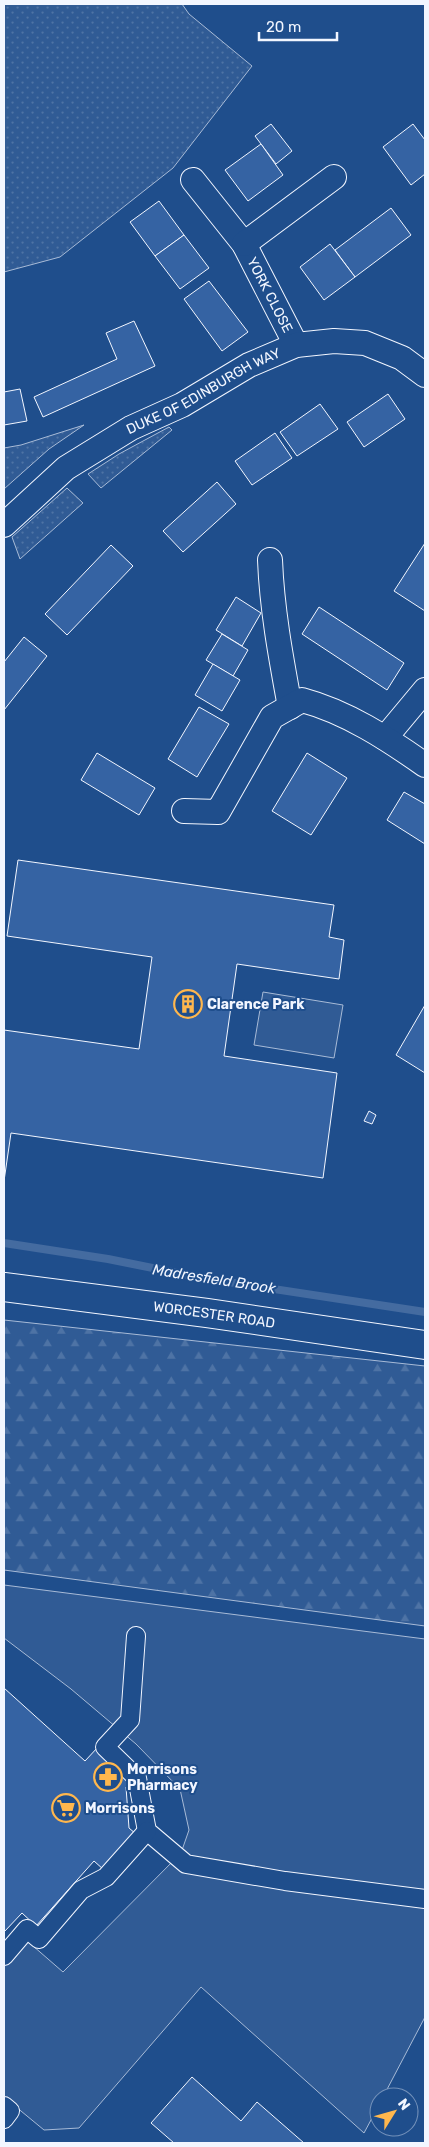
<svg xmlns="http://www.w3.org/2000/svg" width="429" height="2147" font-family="Rubik,sans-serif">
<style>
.grass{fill:url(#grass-dots);stroke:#a8bbd7}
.forest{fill:url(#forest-firs);stroke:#a8bbd7}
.pitch{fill:#305b95;stroke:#a8bbd7}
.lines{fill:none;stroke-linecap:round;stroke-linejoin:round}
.stream{stroke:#446ba0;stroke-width:8}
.building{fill:#3563a3;stroke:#f2f6ff}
.pedestrian-casing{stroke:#f2f6ff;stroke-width:20}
.minor-casing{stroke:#f2f6ff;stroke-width:26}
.trunk-casing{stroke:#f2f6ff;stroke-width:30}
.pedestrian{stroke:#1f4e8c;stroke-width:18}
.minor{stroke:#1f4e8c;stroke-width:24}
.trunk{stroke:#1f4e8c;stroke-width:28}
.labels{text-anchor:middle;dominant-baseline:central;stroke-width:4;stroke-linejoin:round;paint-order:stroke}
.street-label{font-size:14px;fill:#f2f6ff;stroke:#1f4e8c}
.poi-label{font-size:14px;font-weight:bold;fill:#f2f6ff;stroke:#1f4e8c;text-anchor:start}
.water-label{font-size:15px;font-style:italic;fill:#f2f6ff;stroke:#1f4e8c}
</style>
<defs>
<pattern id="grass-dots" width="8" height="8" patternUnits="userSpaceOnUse" patternTransform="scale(1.25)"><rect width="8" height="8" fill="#305b95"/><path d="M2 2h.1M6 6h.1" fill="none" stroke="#4e73a5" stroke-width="1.8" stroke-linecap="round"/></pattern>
<pattern id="forest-firs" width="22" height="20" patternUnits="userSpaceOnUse" patternTransform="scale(1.25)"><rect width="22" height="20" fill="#305b95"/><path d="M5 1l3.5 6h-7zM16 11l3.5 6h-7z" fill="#4e73a5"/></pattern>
</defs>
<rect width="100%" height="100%" fill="#1f4e8c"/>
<g class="grass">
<polygon points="4,4 182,4 189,14 252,66 173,168 60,257 4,272"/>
<polygon points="84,425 49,449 4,489 4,448 21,445"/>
<polygon points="169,427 172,430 101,488 88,474 119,454"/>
<polygon points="67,488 83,503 20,559 12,537"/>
</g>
<polygon class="forest" points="4,1320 425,1366 425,1626 4,1570"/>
<g class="pitch">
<polygon points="263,992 343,1005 334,1058 254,1045"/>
<polygon points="4,1585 425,1639 425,2017 383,2097 379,2097 379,2105 364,2133 201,1987 79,2128 44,2130 4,2097 4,1963 25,1939 63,1972 181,1853 189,1830 180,1789 136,1744 71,1689 4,1638"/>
</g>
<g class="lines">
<polyline class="stream" points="4,1243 108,1259 202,1278 425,1312"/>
</g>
<g class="building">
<polygon points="271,124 292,151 276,164 255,136"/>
<polygon points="413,124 425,140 425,174 411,185 383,147"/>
<polygon points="261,144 283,175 248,201 225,170"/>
<polygon points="159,201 184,235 155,256 130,222"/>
<polygon points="391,208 411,235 355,277 335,250"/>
<polygon points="184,235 209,268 180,289 155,256"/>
<polygon points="330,244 355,277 324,300 300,267"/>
<polygon points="209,281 248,332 222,351 184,299"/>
<polygon points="134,321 155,366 43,417 34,397 117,359 106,333"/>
<polygon points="20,389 27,421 4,425 4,392"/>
<polygon points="388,394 405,419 364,447 347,422"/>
<polygon points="320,404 338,429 297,456 280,432"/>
<polygon points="275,433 292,458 252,485 235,461"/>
<polygon points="217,482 236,504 183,552 163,531"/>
<polygon points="425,543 425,611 394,591"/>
<polygon points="111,545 133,566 67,635 45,614"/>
<polygon points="236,597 261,613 242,646 216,630"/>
<polygon points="319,607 404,663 387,690 302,634"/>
<polygon points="222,634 248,650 233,676 206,660"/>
<polygon points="24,637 47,656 4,710 4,662"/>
<polygon points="213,664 240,680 222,711 195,695"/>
<polygon points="199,707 229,724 197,777 168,759"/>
<polygon points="97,753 155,788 139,815 81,780"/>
<polygon points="307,753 347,778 311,835 272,811"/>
<polygon points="404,792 425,804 425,844 387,820"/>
<polygon points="18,860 334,905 329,937 344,940 339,979 237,964 224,1056 337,1073 323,1178 11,1133 4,1181 4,1030 139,1049 152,957 7,936"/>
<polygon points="425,1005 425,1073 396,1055"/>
<polygon points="369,1111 376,1115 372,1124 364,1121"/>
<polygon points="4,1688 85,1761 98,1747 134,1779 126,1787 129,1828 136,1834 104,1870 94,1861 36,1926 22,1913 4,1932"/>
<polygon points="192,2077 241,2121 257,2102 304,2143 174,2143 151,2123"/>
</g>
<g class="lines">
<defs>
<g id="pedestrian">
<polyline points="136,1636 130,1720 105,1747 137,1778 147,1831 186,1864 285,1881 425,1899"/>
<polyline points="4,1956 27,1929 39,1939 81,1890 106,1877 147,1831"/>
<polyline points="4,2106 10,2111 4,2119"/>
</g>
<g id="minor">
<path id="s1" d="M193,180L244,244L296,345"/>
<polyline points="244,244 334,177"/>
<path id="s2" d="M4,525L66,468L131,428L182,405L249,365L296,345L334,341L365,343L402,358L425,375"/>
<path d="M270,560C272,610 281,658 290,707"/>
<polyline points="385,738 425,690"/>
<path d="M184,811L218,812L272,717L302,700C347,712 388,739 425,765"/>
</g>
<g id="trunk">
<path id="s3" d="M4,1287L207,1313L425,1345"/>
</g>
</defs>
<use href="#pedestrian" class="pedestrian-casing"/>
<use href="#minor" class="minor-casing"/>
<use href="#trunk" class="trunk-casing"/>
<use href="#pedestrian" class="pedestrian"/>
<use href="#minor" class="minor"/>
<use href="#trunk" class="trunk"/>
</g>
<defs>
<symbol id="building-ring" viewBox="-11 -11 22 22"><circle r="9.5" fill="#1f4e8c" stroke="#ffb74d" stroke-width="1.5"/><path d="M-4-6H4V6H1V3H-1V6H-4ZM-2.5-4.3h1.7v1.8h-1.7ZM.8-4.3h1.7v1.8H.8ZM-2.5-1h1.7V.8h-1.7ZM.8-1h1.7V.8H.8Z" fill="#ffb74d"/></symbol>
<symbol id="pharmacy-ring" viewBox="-11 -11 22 22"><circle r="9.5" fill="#1f4e8c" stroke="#ffb74d" stroke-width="1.5"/><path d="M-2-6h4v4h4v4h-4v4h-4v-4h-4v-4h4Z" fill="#ffb74d"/></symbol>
<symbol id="supermarket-ring" viewBox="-11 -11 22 22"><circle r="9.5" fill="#1f4e8c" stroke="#ffb74d" stroke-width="1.5"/><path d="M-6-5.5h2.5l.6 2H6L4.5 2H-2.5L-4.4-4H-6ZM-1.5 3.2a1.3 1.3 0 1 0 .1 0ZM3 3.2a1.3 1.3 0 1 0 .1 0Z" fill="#ffb74d"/></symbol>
</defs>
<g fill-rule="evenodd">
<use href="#building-ring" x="172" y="988" width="32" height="32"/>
<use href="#pharmacy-ring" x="92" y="1761" width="32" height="32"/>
<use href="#supermarket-ring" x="50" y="1792" width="32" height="32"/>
</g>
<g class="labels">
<g class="street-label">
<text stroke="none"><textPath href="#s1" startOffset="139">YORK CLOSE</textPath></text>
<text stroke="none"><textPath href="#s2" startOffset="242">DUKE OF EDINBURGH WAY</textPath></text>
<text stroke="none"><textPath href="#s3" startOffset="212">WORCESTER ROAD</textPath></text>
</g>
<g class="poi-label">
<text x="207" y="1004">Clarence Park</text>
<text x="127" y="1769">Morrisons<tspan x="127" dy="16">Pharmacy</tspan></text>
<text x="85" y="1808">Morrisons</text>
</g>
<g class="water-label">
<text transform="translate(214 1279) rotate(9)">Madresfield Brook</text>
</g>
</g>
<rect width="429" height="2147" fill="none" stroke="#f2f6ff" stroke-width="10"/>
<g transform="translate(394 2112) rotate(53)"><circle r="24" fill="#1f4e8c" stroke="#7391ba"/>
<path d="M0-4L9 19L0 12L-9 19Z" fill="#ffb74d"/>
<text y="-8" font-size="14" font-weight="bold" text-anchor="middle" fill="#f2f6ff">N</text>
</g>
<path d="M259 32v8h78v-8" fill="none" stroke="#f2f6ff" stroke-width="2.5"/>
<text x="266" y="32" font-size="15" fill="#f2f6ff" stroke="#1f4e8c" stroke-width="4" paint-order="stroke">20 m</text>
</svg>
